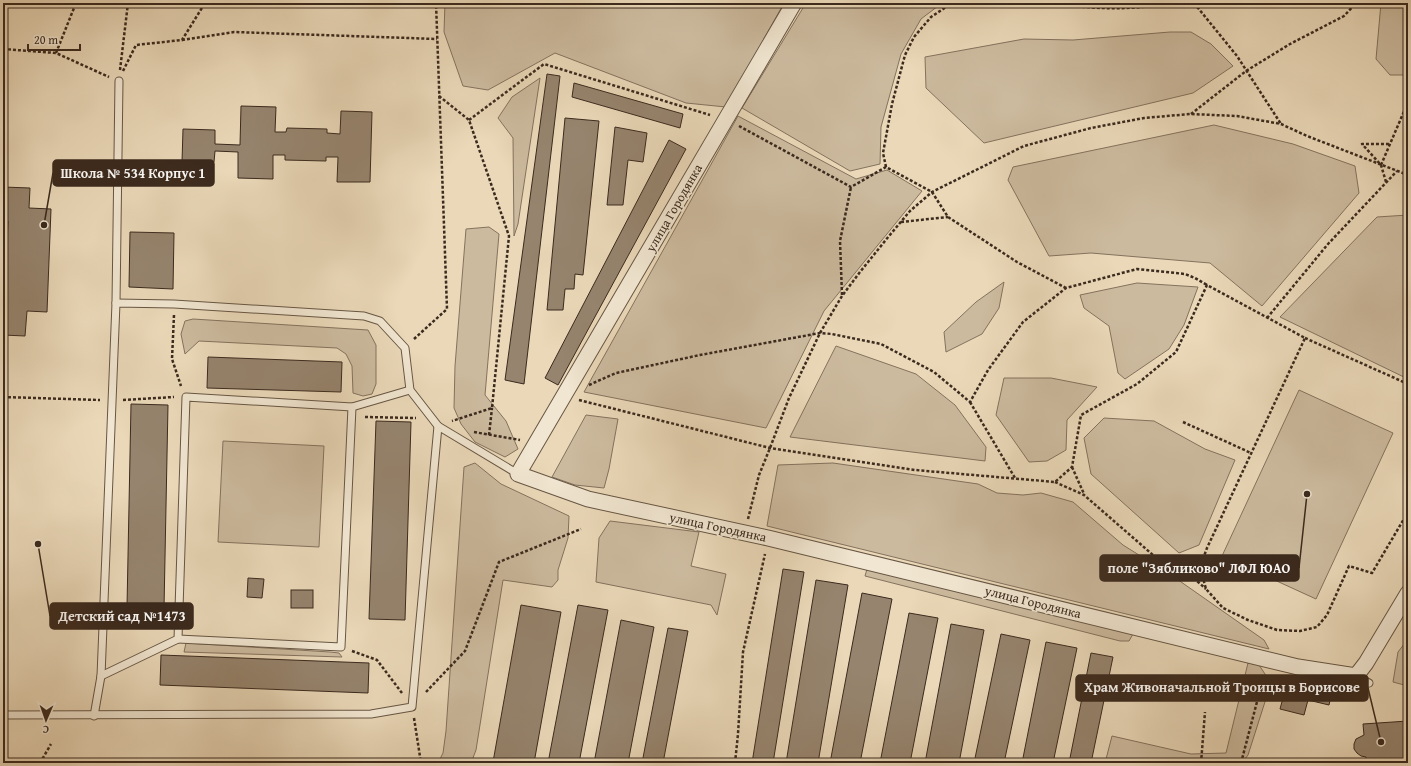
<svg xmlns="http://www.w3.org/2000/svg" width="1411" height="766" font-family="'Gentium Book Plus',serif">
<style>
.green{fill:#ccba9e;stroke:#84725e}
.building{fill:#96846e;stroke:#3b2a1e}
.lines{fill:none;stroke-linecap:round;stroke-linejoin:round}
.service-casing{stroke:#675644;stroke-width:9}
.minor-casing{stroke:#675644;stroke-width:17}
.path{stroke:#3b2a1e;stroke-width:2.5;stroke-dasharray:3 2;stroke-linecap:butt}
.service{stroke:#f1e6d1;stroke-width:7}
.minor{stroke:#f1e6d1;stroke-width:15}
.labels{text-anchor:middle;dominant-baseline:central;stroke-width:3;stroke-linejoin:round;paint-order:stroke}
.street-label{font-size:13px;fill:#3b2a1e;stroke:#f1e6d1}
.leader{fill:none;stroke:#3b2a1e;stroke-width:1.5}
.callout-dot{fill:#3b2a1e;stroke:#f1e6d1;stroke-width:1.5}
.callout{fill:#3b2a1e;stroke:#3b2a1e;stroke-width:1.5}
.callout-label{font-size:14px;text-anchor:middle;font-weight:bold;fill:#fff}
</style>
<rect width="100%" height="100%" fill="#ead8b8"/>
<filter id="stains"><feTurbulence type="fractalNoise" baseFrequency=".005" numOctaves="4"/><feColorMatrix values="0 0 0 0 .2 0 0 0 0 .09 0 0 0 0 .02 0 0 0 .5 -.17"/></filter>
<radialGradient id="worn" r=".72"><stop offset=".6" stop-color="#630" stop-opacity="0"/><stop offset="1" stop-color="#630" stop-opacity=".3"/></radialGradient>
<g class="green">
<polygon points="445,3 498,3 502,5 515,6 516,3 784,3 726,107 686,103 555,53 488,90 463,86 444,32"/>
<polygon points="806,3 942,3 921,19 901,54 881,127 880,164 850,171 742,108"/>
<polygon points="1381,3 1408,3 1408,75 1390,75 1376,59"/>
<polygon points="1170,32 1191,32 1211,44 1233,66 1193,93 984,143 926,88 925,57 1024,39 1073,40"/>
<polygon points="540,78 518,224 514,236 513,138 498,118 512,97"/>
<polygon points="738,116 856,179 887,170 922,191 824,311 766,428 584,392"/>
<polygon points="1214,125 1293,144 1355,166 1359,193 1262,306 1210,263 1091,253 1049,256 1008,180 1013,167"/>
<polygon points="1408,215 1408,379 1280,317 1377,217"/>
<polygon points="489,227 499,234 485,395 506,421 518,449 505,457 475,442 461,424 454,408 455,366 466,229"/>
<polygon points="1004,282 999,308 982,334 946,352 944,332 976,302"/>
<polygon points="1137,283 1198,287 1184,325 1169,349 1125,379 1118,373 1109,326 1084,308 1080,295"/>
<polygon points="193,319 368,330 376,345 376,384 372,394 363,396 353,393 352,366 346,354 337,348 199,341 185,354 181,334 185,321"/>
<polygon points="836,346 916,374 955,405 986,447 985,461 790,437"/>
<polygon points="1004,378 1051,378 1097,387 1067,420 1066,450 1047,461 1029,462 996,415"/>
<polygon points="1299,390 1393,433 1316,599 1222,556"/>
<polygon points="586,415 618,419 609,469 604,488 575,485 552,477"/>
<polygon points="1104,418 1154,421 1205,449 1235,460 1199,545 1179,553 1091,474 1084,438"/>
<polygon points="223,441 324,446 319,547 218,542"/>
<polygon points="475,463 501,484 569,516 568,538 558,570 558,580 552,587 503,580 476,750 471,763 438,763 443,753 446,731 464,467"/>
<polygon points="833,463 978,484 997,493 1023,495 1041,493 1073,502 1123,545 1174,577 1264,640 1269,649 767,526 778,465"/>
<polygon points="610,521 699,532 691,566 726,574 717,615 711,605 596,582 599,538"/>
<polygon points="867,569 1133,634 1129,641 1120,641 865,576"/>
<polygon points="1408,639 1408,686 1393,682 1398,652"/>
<polygon points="186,643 330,652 339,653 342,657 184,652"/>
<polygon points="1248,663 1259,665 1271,683 1248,755 1242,763 1105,763 1112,736 1191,754 1226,753"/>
<polygon points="3,761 133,763 3,763"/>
</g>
<g class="building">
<polygon points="547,74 560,76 524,384 505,380"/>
<polygon points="574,83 683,114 680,128 572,97"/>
<polygon points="241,106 276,107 275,132 286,132 287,128 327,129 327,133 340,134 341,111 372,112 370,182 337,182 338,157 326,157 326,161 285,160 285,155 273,155 273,179 238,178 238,152 215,151 214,162 182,162 183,129 215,130 215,144 240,145"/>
<polygon points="565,118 599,121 583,275 575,274 574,289 565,289 563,310 547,310"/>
<polygon points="615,127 647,133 643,162 628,160 623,205 607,205"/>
<polygon points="669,140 686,149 558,385 545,378"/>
<polygon points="3,187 30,188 29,208 51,209 47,312 27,311 25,336 3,335 3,297 5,297 8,221 3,220"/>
<polygon points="130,232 174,233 173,289 129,287"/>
<polygon points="208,357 342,362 341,392 207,388"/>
<polygon points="131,404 168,405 164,608 127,607"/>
<polygon points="376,421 411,422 405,620 369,619"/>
<polygon points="783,569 804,572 773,763 752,763"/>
<polygon points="248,578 264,579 262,598 247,597"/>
<polygon points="816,580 848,585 818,763 786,763"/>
<rect x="291" y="590" width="22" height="18"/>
<polygon points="862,593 892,599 860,763 830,763"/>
<polygon points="521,605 561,612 534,763 496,763 493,762"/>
<polygon points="578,605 608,610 579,763 548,763"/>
<polygon points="909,613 938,618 910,763 880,763"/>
<polygon points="621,620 654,627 628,763 594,763"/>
<polygon points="951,624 984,630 959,763 925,763"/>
<polygon points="668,628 688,631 663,763 642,763"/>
<polygon points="1001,634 1030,640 1004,763 974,763"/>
<polygon points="1046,642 1077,648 1053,763 1022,763"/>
<polygon points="1091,653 1113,657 1091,763 1069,763"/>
<polygon points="161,655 369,663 368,693 160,685"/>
<polygon points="1288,679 1332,691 1329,705 1308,700 1304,715 1280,709"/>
<polygon points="1408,721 1408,763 1366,763 1366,757 1361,756 1357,753 1354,749 1354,744 1356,739 1364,735 1363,724"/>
</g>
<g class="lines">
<defs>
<g id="service">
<polyline points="116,303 119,81"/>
<polyline points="178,639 341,647 352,407"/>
<polyline points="101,676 178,639 186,397 352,407 410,390"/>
<polyline points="1350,693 1356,676 1369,683"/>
<polyline points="3,715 371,714 412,707 438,426 518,474"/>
<polyline points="94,716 101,676 116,303 174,304 364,316 380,321 405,348 410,390 438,426"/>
</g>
<polyline id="minor" points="794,3 518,474 588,499 768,538 1298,667 1356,676 1366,663 1408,593"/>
</defs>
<use href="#service" class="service-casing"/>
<use href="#minor" class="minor-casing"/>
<g class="path">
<path d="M1052,3C1093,9 1128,11 1168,3"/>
<polyline points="1194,3 1237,56 1281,124"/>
<polyline points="182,40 234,32 437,39"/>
<polyline points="3,49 56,53 109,77"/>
<polyline points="56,53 76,3"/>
<polyline points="120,70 128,3"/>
<polyline points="123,71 136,45 182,40 205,3"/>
<polyline points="439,96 469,120 509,236 492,408 452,421"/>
<polyline points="1191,114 1246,71 1290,44 1344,16 1356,3"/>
<polyline points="469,120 544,64 710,115"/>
<polyline points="739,126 851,187 886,167 932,192 948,217 1017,262 1066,288"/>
<polyline points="1381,165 1408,102"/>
<polyline points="886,167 883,153 892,104 905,55 914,37 931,17 952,3"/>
<polyline points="1386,182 1381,165 1362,144 1390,144"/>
<polyline points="901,222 948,217"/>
<polyline points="842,295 840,241 851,187"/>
<polyline points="174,315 172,359 181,386"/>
<polyline points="1267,318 1328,244 1397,171"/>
<polyline points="1305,338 1408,384"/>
<polyline points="414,339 447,309 436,3"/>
<polyline points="589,385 616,373 700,355 820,333 832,334 881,344 934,372 970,402 988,370 1023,322 1066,288 1137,269 1185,274 1195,278 1207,285"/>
<polyline points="3,397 100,400"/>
<polyline points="123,400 174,397"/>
<polyline points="579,400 770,448 915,470 1055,482 1072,467 1081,415 1137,384 1176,352 1207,285 1305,338 1207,548 1200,567 1206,589 1223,608 1248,620 1277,630 1300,631 1317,627 1327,615 1349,566 1372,573 1408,512"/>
<polyline points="970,402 1015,478"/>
<polyline points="365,417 416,418"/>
<polyline points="1183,422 1251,453"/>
<polyline points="474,432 520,440"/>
<polyline points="489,435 492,408"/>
<polyline points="1072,467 1084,494"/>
<polyline points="1055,482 1084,495 1153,555 1189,574 1206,589"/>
<polyline points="748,519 759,475 770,448 789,398 820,333 842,296 860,272 889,236 910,211 932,192 1024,146 1091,128 1144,118 1190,114 1237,116 1281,124 1307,136 1408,175"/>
<polyline points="352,651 377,660 402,693"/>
<polyline points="426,692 465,651 499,562 581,529"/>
<polyline points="414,718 421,763"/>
<polyline points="40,763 51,744"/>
<polyline points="735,763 738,734 743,652 765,554"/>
<polyline points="1201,763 1205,712"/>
<polyline points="1241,763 1264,675"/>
</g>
<use href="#service" class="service"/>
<use href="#minor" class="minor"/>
</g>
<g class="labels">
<g class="street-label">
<text transform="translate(674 208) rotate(-60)">улица Городянка</text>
<text transform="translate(718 527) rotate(12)">улица Городянка</text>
<text transform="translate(1033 602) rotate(14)">улица Городянка</text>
</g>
</g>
<path class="leader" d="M44 225L53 173M1307 494L1299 568M38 544L50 616M1381 742L1368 688"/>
<g class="callout-dot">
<circle cx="44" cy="225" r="4"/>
<circle cx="1307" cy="494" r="4"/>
<circle cx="38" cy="544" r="4"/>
<circle cx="1381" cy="742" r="4"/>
</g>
<g class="callout">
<rect x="53" y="160" width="161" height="26" rx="4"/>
<rect x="1100" y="555" width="199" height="26" rx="4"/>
<rect x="50" y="603" width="143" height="26" rx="4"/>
<rect x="1076" y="675" width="292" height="26" rx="4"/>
</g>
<g class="callout-label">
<text x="133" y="178">Школа № 534 Корпус 1</text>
<text x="1199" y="573">поле "Зябликово" ЛФЛ ЮАО</text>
<text x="122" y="621">Детский сад №1473</text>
<text x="1222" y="692">Храм Живоначальной Троицы в Борисове</text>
</g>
<rect width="1411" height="766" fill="none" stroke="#ead8b8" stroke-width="16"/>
<rect x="4" y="4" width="1403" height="758" fill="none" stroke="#3b2a1e" stroke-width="2"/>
<rect x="8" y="8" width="1395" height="750" fill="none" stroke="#3b2a1e"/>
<g transform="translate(46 720) rotate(182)" stroke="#f1e6d1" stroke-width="3" paint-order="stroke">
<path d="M0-3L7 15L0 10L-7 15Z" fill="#3b2a1e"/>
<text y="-6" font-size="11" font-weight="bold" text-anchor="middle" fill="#3b2a1e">С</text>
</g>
<path d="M28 44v6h52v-6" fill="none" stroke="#3b2a1e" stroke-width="2"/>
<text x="34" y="44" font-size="12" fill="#3b2a1e" stroke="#f1e6d1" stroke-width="3" paint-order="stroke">20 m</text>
<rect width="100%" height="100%" filter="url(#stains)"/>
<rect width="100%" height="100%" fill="url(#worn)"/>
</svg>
